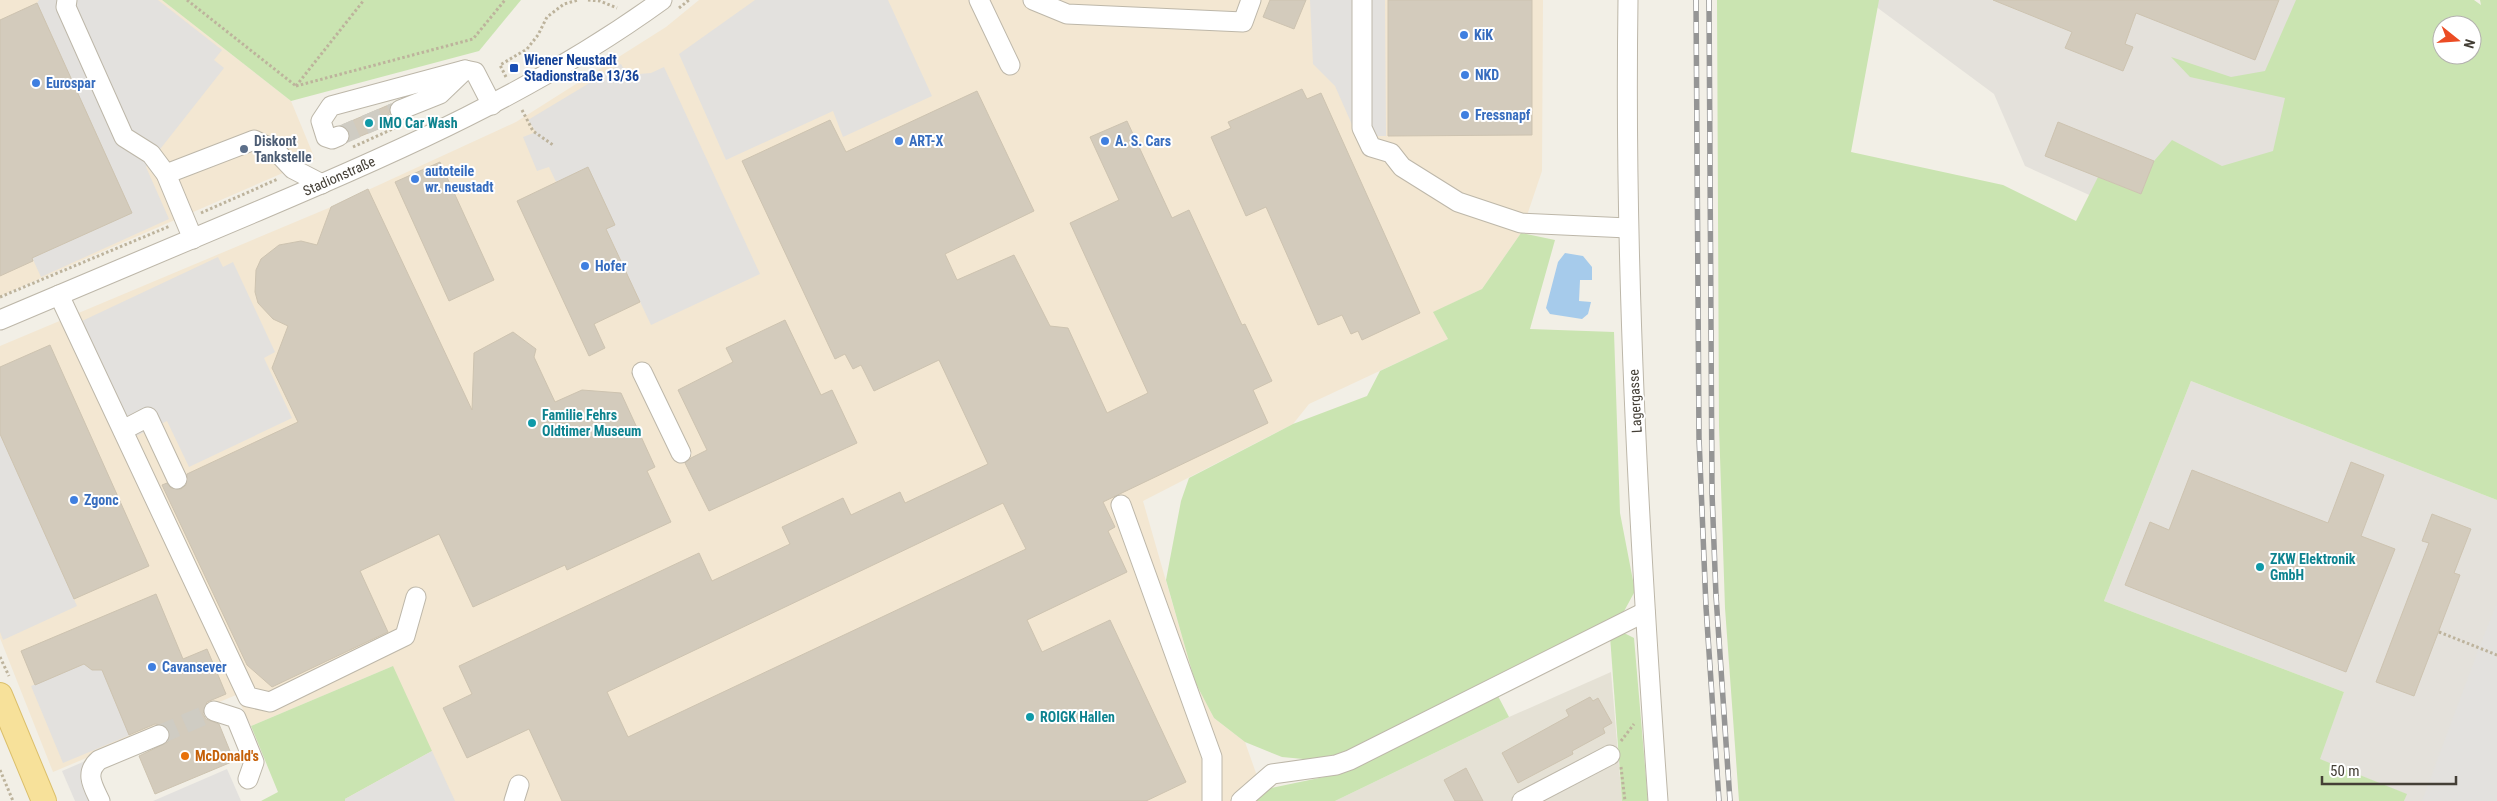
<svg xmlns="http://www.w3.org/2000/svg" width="2497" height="801" font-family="'Roboto Condensed',sans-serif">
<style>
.residential{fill:#e5e1d5}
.commercial{fill:#f3e7d2}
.industrial{fill:#e4e1db}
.green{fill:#cae4b1;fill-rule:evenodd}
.parking{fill:#e3e1de}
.water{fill:#a6cbeb}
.building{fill:#d3cbbc;stroke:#cdc3b0;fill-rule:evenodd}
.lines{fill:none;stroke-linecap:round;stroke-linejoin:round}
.minor-tunnel{stroke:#cfccc3;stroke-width:19;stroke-dasharray:19 9;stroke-linecap:butt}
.minor-casing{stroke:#bdb7a9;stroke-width:21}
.major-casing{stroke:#dbbf6b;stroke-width:26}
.path{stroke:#bdb39c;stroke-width:3;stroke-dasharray:2.5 2.5;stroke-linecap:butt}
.minor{stroke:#fff;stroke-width:19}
.major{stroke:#f7e19a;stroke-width:24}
.rail-casing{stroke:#959595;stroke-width:5.5}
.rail{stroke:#fff;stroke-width:4;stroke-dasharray:11;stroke-linecap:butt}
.shop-dot{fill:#3f7fe0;stroke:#fff;stroke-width:2}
.transit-dot{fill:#1a4fb4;stroke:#fff;stroke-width:2}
.culture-dot{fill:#0f9aa8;stroke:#fff;stroke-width:2}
.service-dot{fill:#5c6f8a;stroke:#fff;stroke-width:2}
.food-dot{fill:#e8710a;stroke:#fff;stroke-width:2}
.labels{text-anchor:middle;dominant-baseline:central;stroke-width:4;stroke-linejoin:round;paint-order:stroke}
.shop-label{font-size:14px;font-weight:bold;fill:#366cbe;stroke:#fff;text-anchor:start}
.transit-label{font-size:14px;font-weight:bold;fill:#164399;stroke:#fff;text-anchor:start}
.culture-label{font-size:14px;font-weight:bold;fill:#0d838f;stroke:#fff;text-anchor:start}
.service-label{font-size:14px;font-weight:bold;fill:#4e5e75;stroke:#fff;text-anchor:start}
.street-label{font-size:14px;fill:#443f36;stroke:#fff}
.food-label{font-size:14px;font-weight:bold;fill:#c56008;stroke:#fff;text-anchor:start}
</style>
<rect width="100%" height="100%" fill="#f2efe6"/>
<polygon class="residential" points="1611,672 1622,801 1335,801 1509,717"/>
<g class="commercial">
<polygon points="0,0 162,0 291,101 315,159 0,296"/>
<polygon points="699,0 1543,0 1542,171 1521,233 1482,289 1434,312 1448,339 1309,404 1293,424 1143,501 1195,682 1214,718 1245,742 1262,790 1253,801 345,801 393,666 251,726 236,695 53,772 0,638 0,346 331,207 516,122 666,27"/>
</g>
<g class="industrial">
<polygon points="1867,0 2369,0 2287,166 2136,216 2025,166 1994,94"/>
<polygon points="2191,381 2497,500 2497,801 2404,801 2406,794 2319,759 2344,692 2104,601"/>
</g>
<g class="green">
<polygon points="162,0 521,0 479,51 291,101"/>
<path d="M1717,0H1879L1851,152L2003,185L2076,221L2098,177L2141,194L2154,161L2172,140L2222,166L2273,151L2285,98L2190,77L2171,57L2231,77L2265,71L2296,0H2474L2481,5L2480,0H2497V500L2191,381L2104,601L2344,692L2320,759L2407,794L2404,801H1739L1725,608L1719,426ZM2442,25H2472V55H2442Z"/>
<polygon points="1521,233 1555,240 1530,329 1614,332 1620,513 1635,591 1622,615 1489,679 1509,717 1335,801 1253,801 1262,790 1343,773 1336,755 1314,760 1282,757 1245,742 1214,718 1195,682 1166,580 1181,501 1189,478 1293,424 1367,396 1380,371 1448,339 1433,312 1482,289"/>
<polygon points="1622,632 1634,638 1648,801 1622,801 1610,636"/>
<polygon points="393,666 432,751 345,799 345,801 261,801 278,792 251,726"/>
</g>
<g class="parking">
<polygon points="39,0 158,0 222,50 214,60 224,68 146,167 169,219 41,277 2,192 102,147 37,3"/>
<polygon points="755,0 888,0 932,96 843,137 833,111 726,160 679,54"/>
<polygon points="1310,0 1385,0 1386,136 1357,136 1335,86 1313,64"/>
<polygon points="621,64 627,75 651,73 664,67 760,274 651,325 606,229 615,225 588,168 556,182 549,167 537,171 523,137 536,132 528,120"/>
<polygon points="218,257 223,267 233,262 275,352 264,358 292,418 189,467 167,421 136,436 82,321"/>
<polygon points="0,434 77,606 3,640 0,632"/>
<polygon points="2497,603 2497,801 2422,801 2479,648"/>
<polygon points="84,664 92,670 102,670 130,735 63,763 31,686"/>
<polygon points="432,751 455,801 345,801 345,799"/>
<polygon points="90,759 108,801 75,801 62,771"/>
<polygon points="227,769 241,801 153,801"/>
</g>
<polygon class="water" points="1565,253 1583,256 1592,267 1592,280 1580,280 1579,301 1591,302 1588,314 1582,319 1550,314 1546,308 1558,262"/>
<g class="building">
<polygon points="1270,0 1306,0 1294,29 1263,17"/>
<polygon points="1388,0 1532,0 1532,135 1388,136"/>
<polygon points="1993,0 2279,0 2255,60 2136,13 2125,44 2133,47 2123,71 2065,48 2072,32"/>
<polygon points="37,3 132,213 32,258 33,261 0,276 0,20"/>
<polygon points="1302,89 1307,99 1321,93 1420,313 1362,340 1358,331 1351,334 1342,315 1318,325 1266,207 1246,216 1211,137 1231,128 1228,122"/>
<path d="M977,91L1034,211L945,254L957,280L1014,255L1050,326L1068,328L1107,413L1148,393L1070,223L1119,200L1090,137L1127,121L1172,218L1189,210L1242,325L1245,324L1272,381L1253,390L1268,423L1103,502L1115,527L1108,531L1127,572L1027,620L1042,652L1110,620L1186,782L1146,801H562L529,729L467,758L443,708L472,694L459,666L699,553L712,581L790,544L782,527L843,498L851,515L900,492L905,503L988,464L939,360L874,391L861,365L853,369L845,354L835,359L742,161L830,120L846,152ZM1003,503L1026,549L628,737L607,692Z"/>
<polygon points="391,104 389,114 397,121 349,141 349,132 342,125"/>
<polygon points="2058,122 2154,161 2141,194 2045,156"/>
<polygon points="440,162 494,280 449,301 395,182"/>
<polygon points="588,167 615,225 606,229 640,302 594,324 605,348 589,356 517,201"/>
<polygon points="368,189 472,410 474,353 513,332 536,349 534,357 555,402 582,390 621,393 655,467 647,471 671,522 567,570 565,565 473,607 439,534 360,571 388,632 272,687 247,665 162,485 167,483 171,488 181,489 186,485 187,474 298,422 272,368 288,326 273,319 258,303 255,292 256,270 261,259 279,245 301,241 317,245 331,207"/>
<polygon points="785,320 821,395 832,390 857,443 709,511 685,463 691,458 707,450 678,390 733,362 726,348"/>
<polygon points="50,345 149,566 74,599 0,434 0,367"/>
<polygon points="2351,462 2384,475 2361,536 2395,549 2346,672 2125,585 2150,522 2169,530 2192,470 2328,523"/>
<polygon points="2432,514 2471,529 2454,573 2460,575 2414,696 2376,682 2429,543 2422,541"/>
<polygon points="156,594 183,659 207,649 226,694 207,702 203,714 206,719 219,724 234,761 155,794 139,756 168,742 170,736 166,726 155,724 129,735 102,670 92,670 84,664 35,685 21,651"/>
<polygon points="1590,697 1593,701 1598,698 1612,723 1603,728 1605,733 1572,751 1573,754 1518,783 1502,753 1569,716 1566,710"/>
<polygon points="1466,768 1483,801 1455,801 1444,780"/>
</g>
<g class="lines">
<g class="minor-tunnel">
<polyline points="339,136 400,110"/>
<polyline points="159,735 214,711"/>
</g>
<defs>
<g id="minor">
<polyline points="67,0 66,7 124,137 151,154 166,174 193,239"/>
<polyline points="979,0 1010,65"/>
<polyline points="1033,0 1067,14 1243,22 1251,0"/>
<polyline points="1362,0 1362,128 1371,147 1391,153 1402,167 1458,202 1521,223 1628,228"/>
<path d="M1628,0C1624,267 1639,535 1658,801"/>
<polyline points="465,70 475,72 492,105"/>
<polyline points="339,136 332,139 326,137 321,121 331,106 465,70 440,94 400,110"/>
<polyline points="166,174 254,140 276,151 293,169 322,184"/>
<polyline points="59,295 248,697 270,702 405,636 416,597"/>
<path d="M0,320C86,284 172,247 258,211C398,152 538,90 662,0"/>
<polyline points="642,372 681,453"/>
<polyline points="123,430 148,417 177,479"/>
<polyline points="1121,505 1212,757 1212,801"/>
<polyline points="214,711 236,718 254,762 248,779"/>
<path d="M100,801C93,786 84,773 99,760L159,735"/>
<polyline points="514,801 519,785"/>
<polyline points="1241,801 1272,774 1336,765 1350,760 1645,612"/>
<polyline points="1522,801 1610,755"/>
</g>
<polyline id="major" points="0,695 44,801"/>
</defs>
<use href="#minor" class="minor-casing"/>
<use href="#major" class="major-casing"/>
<g class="path">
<polyline points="187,0 296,86"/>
<polyline points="588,0 600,1 617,8"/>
<polyline points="679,8 689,0"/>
<polyline points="506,77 500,65 527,49 538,35 547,17 564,4 578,0"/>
<polyline points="296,86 473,39 505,0"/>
<polyline points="296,86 364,0"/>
<polyline points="522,110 533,131 553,145"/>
<polyline points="353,147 397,127"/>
<polyline points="201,213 278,179"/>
<polyline points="0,297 170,226"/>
<polyline points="2439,632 2497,655"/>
<polyline points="0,657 9,676"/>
<polyline points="1621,741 1634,724"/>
<polyline points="1621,767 1625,801"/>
<polyline points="0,770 13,801"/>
</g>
<use href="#minor" class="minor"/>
<use href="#major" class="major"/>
<defs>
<g id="rail">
<polyline points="1696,0 1699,438 1706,607 1719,801"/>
<polyline points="1709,0 1712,493 1716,596 1730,801"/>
</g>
</defs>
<use href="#rail" class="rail-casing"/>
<use href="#rail" class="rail"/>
</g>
<g class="shop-dot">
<circle cx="1464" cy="35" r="5"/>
<circle cx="1465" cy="75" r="5"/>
<circle cx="36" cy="83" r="5"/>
<circle cx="1465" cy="115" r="5"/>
<circle cx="899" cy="141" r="5"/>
<circle cx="1105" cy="141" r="5"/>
<circle cx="415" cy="179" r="5"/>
<circle cx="585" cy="266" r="5"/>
<circle cx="74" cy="500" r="5"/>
<circle cx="152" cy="667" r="5"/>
</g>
<rect class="transit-dot" x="509" y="63" width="10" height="10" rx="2.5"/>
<g class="culture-dot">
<circle cx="369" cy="123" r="5"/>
<circle cx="532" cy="423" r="5"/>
<circle cx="2260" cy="567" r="5"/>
<circle cx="1030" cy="717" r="5"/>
</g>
<circle class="service-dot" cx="244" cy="149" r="5"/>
<circle class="food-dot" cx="185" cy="756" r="5"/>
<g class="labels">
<g class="shop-label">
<text x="1474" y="35">KiK</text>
<text x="1475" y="75">NKD</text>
<text x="46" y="83">Eurospar</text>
<text x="1475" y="115">Fressnapf</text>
<text x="909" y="141">ART-X</text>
<text x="1115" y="141">A. S. Cars</text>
<text x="425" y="171">autoteile<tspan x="425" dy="16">wr. neustadt</tspan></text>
<text x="595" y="266">Hofer</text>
<text x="84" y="500">Zgonc</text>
<text x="162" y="667">Cavansever</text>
</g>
<g class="transit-label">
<text x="524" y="60">Wiener Neustadt<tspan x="524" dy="16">Stadionstraße 13/36</tspan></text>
</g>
<g class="culture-label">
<text x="379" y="123">IMO Car Wash</text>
<text x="542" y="415">Familie Fehrs<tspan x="542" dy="16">Oldtimer Museum</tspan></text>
<text x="2270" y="559">ZKW Elektronik<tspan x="2270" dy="16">GmbH</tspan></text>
<text x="1040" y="717">ROIGK Hallen</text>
</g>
<g class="service-label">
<text x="254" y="141">Diskont<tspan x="254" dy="16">Tankstelle</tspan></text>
</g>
<g class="street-label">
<text transform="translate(339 176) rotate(-24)">Stadionstraße</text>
<text transform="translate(1635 401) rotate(-93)">Lagergasse</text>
</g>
<g class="food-label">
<text x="195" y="756">McDonald's</text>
</g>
</g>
<g transform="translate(2457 40) rotate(107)"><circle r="24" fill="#ffffff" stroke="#b4b2af"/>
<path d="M0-4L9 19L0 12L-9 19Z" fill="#eb4c24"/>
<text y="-8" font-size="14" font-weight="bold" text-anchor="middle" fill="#443f36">N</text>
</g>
<path d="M2322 776v8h134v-8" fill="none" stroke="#443f36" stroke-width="2.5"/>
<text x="2330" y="776" font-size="15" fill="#443f36" stroke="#ffffff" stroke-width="4" paint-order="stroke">50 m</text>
</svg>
